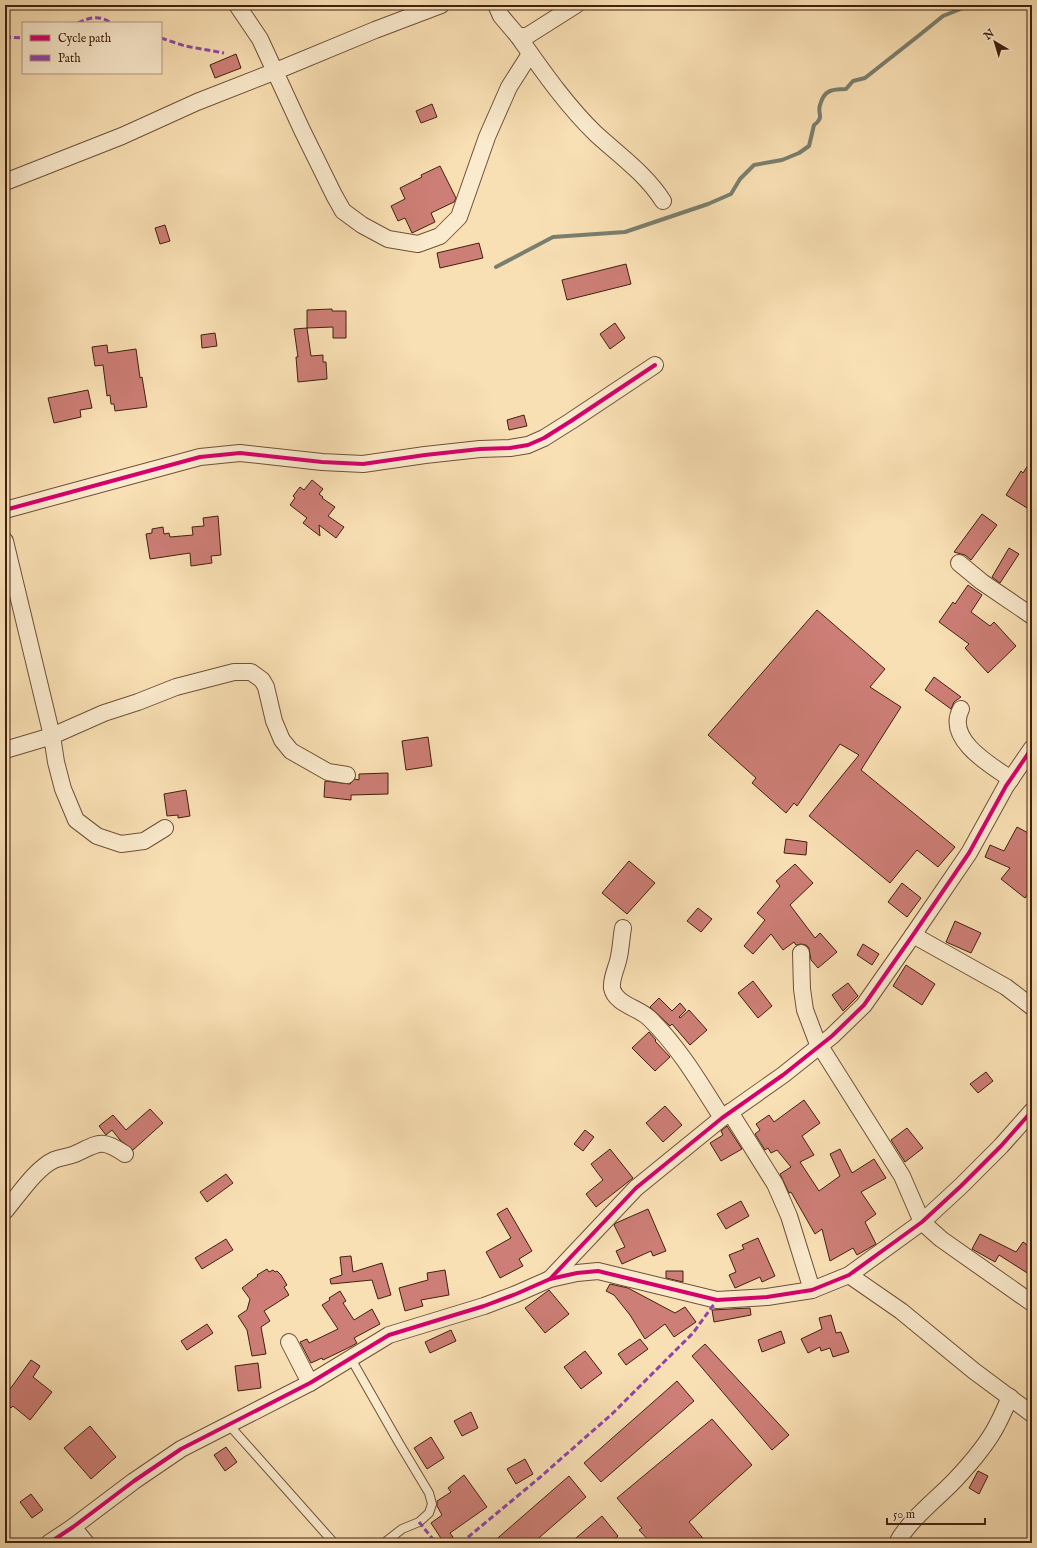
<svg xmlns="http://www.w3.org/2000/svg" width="1037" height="1548" font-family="'IM FELL English',serif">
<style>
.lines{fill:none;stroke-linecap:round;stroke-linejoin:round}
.stream{stroke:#797f6f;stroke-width:4}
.building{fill:#cd7e76;stroke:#41210e}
.service-casing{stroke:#6f5138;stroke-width:10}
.minor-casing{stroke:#6f5138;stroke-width:18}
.service{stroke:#fbebce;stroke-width:8}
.minor{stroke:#fbebce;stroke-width:16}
.quiet{stroke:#8e44ad;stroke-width:3;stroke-dasharray:6 3;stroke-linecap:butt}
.cycleway-casing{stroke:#fbebce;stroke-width:6}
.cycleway{stroke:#d6006c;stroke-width:4}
</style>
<rect width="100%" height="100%" fill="#f9e0b4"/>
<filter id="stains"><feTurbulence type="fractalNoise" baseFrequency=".005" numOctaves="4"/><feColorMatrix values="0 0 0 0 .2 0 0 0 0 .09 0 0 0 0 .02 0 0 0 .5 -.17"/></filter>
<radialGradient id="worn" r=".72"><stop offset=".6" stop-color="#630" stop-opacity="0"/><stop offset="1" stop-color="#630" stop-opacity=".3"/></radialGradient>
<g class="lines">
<path class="stream" d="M496,267L553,237L625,232L708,204L731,194L740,179L754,165L782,160L799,153L809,146L814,125C825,117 817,114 820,105C824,90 832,89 846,89L853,81L865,78L922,33L943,16L968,6"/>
</g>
<g class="building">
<polygon points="236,54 241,68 215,78 210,65"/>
<polygon points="432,104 437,117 421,123 416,111"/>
<polygon points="440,166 456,198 454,202 431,213 435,222 412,233 405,218 398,221 391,206 405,199 400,188 422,177 421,175"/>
<polygon points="165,225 170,241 160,244 155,228"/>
<polygon points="479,243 483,258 440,268 437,253"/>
<polygon points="626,264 631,284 567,300 562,280"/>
<polygon points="332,309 332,311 346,311 346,338 333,338 333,327 307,328 307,310"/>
<polygon points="615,323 625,338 610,349 600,334"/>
<polygon points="307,328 311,356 323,355 323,362 326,362 327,379 298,382 296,357 298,357 294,329"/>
<polygon points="215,333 217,346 202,348 201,335"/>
<polygon points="107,345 108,353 136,349 140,378 142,377 147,407 115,411 114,404 111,404 110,395 107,396 103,365 95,366 92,347"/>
<polygon points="88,390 92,408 80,410 81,417 54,423 48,398"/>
<polygon points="524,415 527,426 509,430 507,420"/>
<polygon points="1032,459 1032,511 1006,495 1021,471 1023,473"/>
<polygon points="312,480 323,489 319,494 323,497 322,498 335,507 328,516 344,527 336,538 319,525 320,536 303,523 307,518 290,505 295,498 293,496 300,487 304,490"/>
<polygon points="982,514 997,525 971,560 965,555 954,552"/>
<polygon points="218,516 221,555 211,556 212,563 191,566 190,553 150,559 146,534 152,533 152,529 163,527 164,534 169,533 170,537 193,535 192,527 204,526 203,518"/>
<polygon points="1009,548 1019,554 1000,583 992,577"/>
<polygon points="968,585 982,595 971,612 990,626 994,622 1016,646 988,673 965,648 969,644 939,622 953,602 955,604"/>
<polygon points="817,610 885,669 870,687 901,707 861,770 955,847 938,867 917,850 890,883 809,816 859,755 840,744 797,806 794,803 786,813 752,783 756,778 708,735"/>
<polygon points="934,677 961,697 954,702 951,709 925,690"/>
<polygon points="428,737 432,766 406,770 402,741"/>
<polygon points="388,773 388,794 351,795 351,800 324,797 325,781 350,784 355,779 359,780 359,774"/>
<polygon points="186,790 190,816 178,818 178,815 167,816 164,794"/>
<polygon points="1017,827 1032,835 1032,889 1025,898 1001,879 1010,868 985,857 990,845 1004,851"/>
<polygon points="786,839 807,842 806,855 784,853"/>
<polygon points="629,861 655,883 627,914 602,893"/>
<polygon points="795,864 813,883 790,905 815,938 820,933 837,952 818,968 811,960 809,948 806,945 801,944 796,945 794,942 783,950 771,934 753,954 744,946 765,920 757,913 780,886 776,881"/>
<polygon points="902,883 921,898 907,917 888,902"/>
<polygon points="698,908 712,919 701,932 687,921"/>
<polygon points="955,921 981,933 971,953 946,942"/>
<polygon points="863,944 879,954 872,965 857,955"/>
<polygon points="906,965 935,984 922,1005 893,986"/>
<polygon points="753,981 772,1006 758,1018 738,993"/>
<polygon points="848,983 858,996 843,1011 832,995"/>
<polygon points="659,998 672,1011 680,1003 686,1010 679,1017 680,1018 689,1010 707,1030 690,1045 672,1024 670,1026 650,1007"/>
<polygon points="649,1032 656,1040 655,1041 670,1057 655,1071 632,1048"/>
<polygon points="986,1072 993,1081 978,1093 970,1084"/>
<polygon points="804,1100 820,1123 802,1136 814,1155 800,1162 819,1191 840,1176 830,1154 840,1149 852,1173 874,1159 886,1178 861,1192 876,1214 865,1222 876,1244 857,1255 853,1248 830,1261 822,1229 815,1234 791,1192 789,1193 780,1174 791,1167 777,1150 771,1153 768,1148 765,1150 755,1134 760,1130 756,1124 769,1115 774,1122"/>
<polygon points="665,1106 682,1125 663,1142 646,1123"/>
<polygon points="150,1109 163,1123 133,1150 120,1140 112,1130 106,1135 99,1126 113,1115 126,1130"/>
<polygon points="727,1126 742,1149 721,1161 710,1143 723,1135 721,1131"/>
<polygon points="907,1128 923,1148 905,1162 891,1140"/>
<polygon points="585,1130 594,1137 583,1151 574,1144"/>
<polygon points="610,1149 633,1178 596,1207 586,1194 603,1180 591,1164"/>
<polygon points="226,1174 233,1183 207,1202 200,1192"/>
<polygon points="741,1201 749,1216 726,1229 717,1214"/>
<polygon points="507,1208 532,1251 519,1259 523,1266 500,1278 486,1252 511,1238 497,1214"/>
<polygon points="648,1209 666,1251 653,1256 651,1251 622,1264 616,1251 625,1247 614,1225 616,1223"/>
<polygon points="980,1234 1016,1252 1023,1242 1032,1248 1032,1276 999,1255 995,1262 972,1249"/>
<polygon points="758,1238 775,1276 762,1282 760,1277 735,1288 729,1275 736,1272 729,1255 744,1249 742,1245"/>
<polygon points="226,1239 233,1250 202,1269 195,1258"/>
<polygon points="351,1256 353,1272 382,1263 391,1295 378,1299 372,1280 331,1284 330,1279 342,1275 340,1257"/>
<polygon points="267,1269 269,1272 273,1270 275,1272 277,1271 281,1275 287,1285 284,1287 289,1295 264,1311 270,1321 261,1327 266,1354 252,1356 247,1330 238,1316 247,1310 250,1299 242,1288 258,1276 257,1275"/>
<polygon points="445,1270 449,1295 421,1300 423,1306 405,1311 399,1288 428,1280 427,1273"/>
<polygon points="666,1271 683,1271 683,1282 666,1278"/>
<polygon points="610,1284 628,1288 675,1313 685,1307 696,1322 674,1337 665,1324 645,1339 630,1315 614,1295 606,1291"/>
<polygon points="549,1290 569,1314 545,1333 525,1308"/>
<polygon points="340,1291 346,1301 343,1303 354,1320 372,1309 380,1324 354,1338 357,1343 352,1346 323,1360 322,1358 311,1363 300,1342 307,1339 309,1343 338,1329 322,1305 330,1300 329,1298"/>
<polygon points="750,1308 751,1315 714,1322 712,1310"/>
<polygon points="831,1315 836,1333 841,1332 849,1352 833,1357 830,1348 821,1351 820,1347 808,1353 801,1339 822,1329 819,1318"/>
<polygon points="207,1324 213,1333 187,1350 181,1341"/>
<polygon points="451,1330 456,1341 430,1353 425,1342"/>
<polygon points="781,1331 785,1343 762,1352 758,1340"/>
<polygon points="640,1339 648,1349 626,1365 618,1354"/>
<polygon points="705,1344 789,1435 772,1450 692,1356"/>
<polygon points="585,1351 602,1373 581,1389 564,1367"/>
<polygon points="31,1360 40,1366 33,1377 52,1392 30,1420 13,1406 11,1408 5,1404 5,1396"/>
<polygon points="258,1363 261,1388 238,1391 235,1366"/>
<polygon points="677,1381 694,1401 601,1482 584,1463"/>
<polygon points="471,1412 478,1428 462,1436 454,1421"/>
<polygon points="712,1419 752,1465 689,1522 707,1543 651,1543 639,1530 642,1528 617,1498"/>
<polygon points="90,1426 116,1457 91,1479 64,1448"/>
<polygon points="431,1437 444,1458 427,1469 414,1448"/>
<polygon points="226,1447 237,1462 225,1471 214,1455"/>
<polygon points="525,1459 533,1474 516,1484 507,1469"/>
<polygon points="978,1471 988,1476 979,1494 969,1488"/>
<polygon points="464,1475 487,1507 450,1533 453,1537 444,1543 431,1523 442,1515 437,1506 437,1501 451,1492 448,1488"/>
<polygon points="569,1476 586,1497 533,1543 492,1543"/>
<polygon points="31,1494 43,1510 32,1518 20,1502"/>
<polygon points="602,1516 618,1536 610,1543 570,1543"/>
</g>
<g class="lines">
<defs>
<g id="service">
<polyline points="350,1357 399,1443 429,1493 432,1504 429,1513 419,1522 402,1529 384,1543"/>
<polyline points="229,1425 334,1543"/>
</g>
<g id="minor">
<polyline points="237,5 260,39 302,130 334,195 343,211 362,225 388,239 418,244 440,236 459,217 487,137 509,87 530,54"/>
<polyline points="496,5 501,16 518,36 527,36 576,5"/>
<path d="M518,36C542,70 566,105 596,134C619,155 646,174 663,201"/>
<polyline points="5,182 122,136 197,102 276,71 375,30 441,5"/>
<polyline points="5,510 200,457 240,453 322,462 363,464 425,455 480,449 510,448 528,445 544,438 571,421 655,365"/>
<polyline points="5,541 52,736 56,762 63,789 76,820 97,836 121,844 144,841 165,828"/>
<polyline points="959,563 982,582 1032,616"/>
<path d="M961,709C945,739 990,765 1011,779"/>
<polyline points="5,750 52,736 104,713 138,702 176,687 234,672 251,672 262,680 266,687 274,721 282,740 291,751 328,772 347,775"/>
<path d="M623,928C621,939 621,950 618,961C616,969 611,979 612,988C615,1004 639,1008 649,1018C679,1047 700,1083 722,1118"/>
<polyline points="913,935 1006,987 1032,1007"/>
<polyline points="801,953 802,989 805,1010 819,1047"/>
<polyline points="820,1046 902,1176 922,1222 941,1239 1032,1303"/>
<polyline points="730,1112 775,1184 789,1216 812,1290"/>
<path d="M5,1211C18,1196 36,1168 54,1160C61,1157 68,1157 75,1154C99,1143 101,1138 125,1154"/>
<polyline points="849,1275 901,1311 974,1371 1032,1414"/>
<polyline points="550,1279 636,1188 722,1118 783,1075 832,1036 864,1005 913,935 969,853 1006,786 1032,748"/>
<polyline points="289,1342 310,1383"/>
<polyline points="73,1527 86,1543"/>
<polyline points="49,1543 73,1527 134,1481 181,1449 310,1383 389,1335 484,1306 516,1294 550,1279 577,1273 598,1271 717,1300 767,1297 812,1290 849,1275 922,1222 961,1186 1001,1146 1032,1111"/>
<path d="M897,1543C908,1521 937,1499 955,1480C970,1464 987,1445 997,1425C1002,1416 1006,1406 1010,1397"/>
</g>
</defs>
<use href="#service" class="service-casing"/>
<use href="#minor" class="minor-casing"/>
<use href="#service" class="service"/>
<use href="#minor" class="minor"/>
<g class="quiet">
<path d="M78,23C90,17 100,15 111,23"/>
<polyline points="5,37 23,38"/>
<polyline points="161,38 185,46 224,53"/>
<polyline points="419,1522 436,1543"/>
<polyline points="461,1543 538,1479 612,1414 693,1333 717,1300"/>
</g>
<defs>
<g id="cycleway">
<polyline points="5,510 200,457 240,453 322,462 363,464 425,455 480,449 510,448 528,445 544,438 571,421 655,365"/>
<polyline points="550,1279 636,1188 722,1118 783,1075 832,1036 864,1005 913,935 969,853 1006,786 1032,748"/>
<polyline points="49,1543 73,1527 134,1481 181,1449 310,1383 389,1335 484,1306 516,1294 550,1279 577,1273 598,1271 717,1300 767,1297 812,1290 849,1275 922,1222 961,1186 1001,1146 1032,1111"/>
</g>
</defs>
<use href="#cycleway" class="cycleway-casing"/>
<use href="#cycleway" class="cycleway"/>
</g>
<rect width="1037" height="1548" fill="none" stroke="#f9e0b4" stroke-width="20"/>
<rect x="6" y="6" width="1025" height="1536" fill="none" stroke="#41210e" stroke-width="2"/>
<rect x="10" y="10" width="1017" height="1528" fill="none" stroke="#41210e"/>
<rect x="22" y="22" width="140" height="52" fill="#fbebce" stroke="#b19a81"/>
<rect x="30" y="35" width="20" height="6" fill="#d6006c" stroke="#b19a81"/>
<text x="58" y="42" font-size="12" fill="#41210e">Cycle path</text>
<rect x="30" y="55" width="20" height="6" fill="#8e44ad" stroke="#b19a81"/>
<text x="58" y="62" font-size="12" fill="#41210e">Path</text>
<g transform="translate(995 42) rotate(322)" stroke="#fbebce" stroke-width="3" paint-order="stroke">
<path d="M0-3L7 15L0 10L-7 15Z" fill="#41210e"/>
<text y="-6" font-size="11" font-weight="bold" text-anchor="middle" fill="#41210e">N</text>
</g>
<path d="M887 1518v6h98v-6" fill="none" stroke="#41210e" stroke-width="2"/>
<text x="893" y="1518" font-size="12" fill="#41210e" stroke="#fbebce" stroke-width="3" paint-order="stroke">50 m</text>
<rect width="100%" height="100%" filter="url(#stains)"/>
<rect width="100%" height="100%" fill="url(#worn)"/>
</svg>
